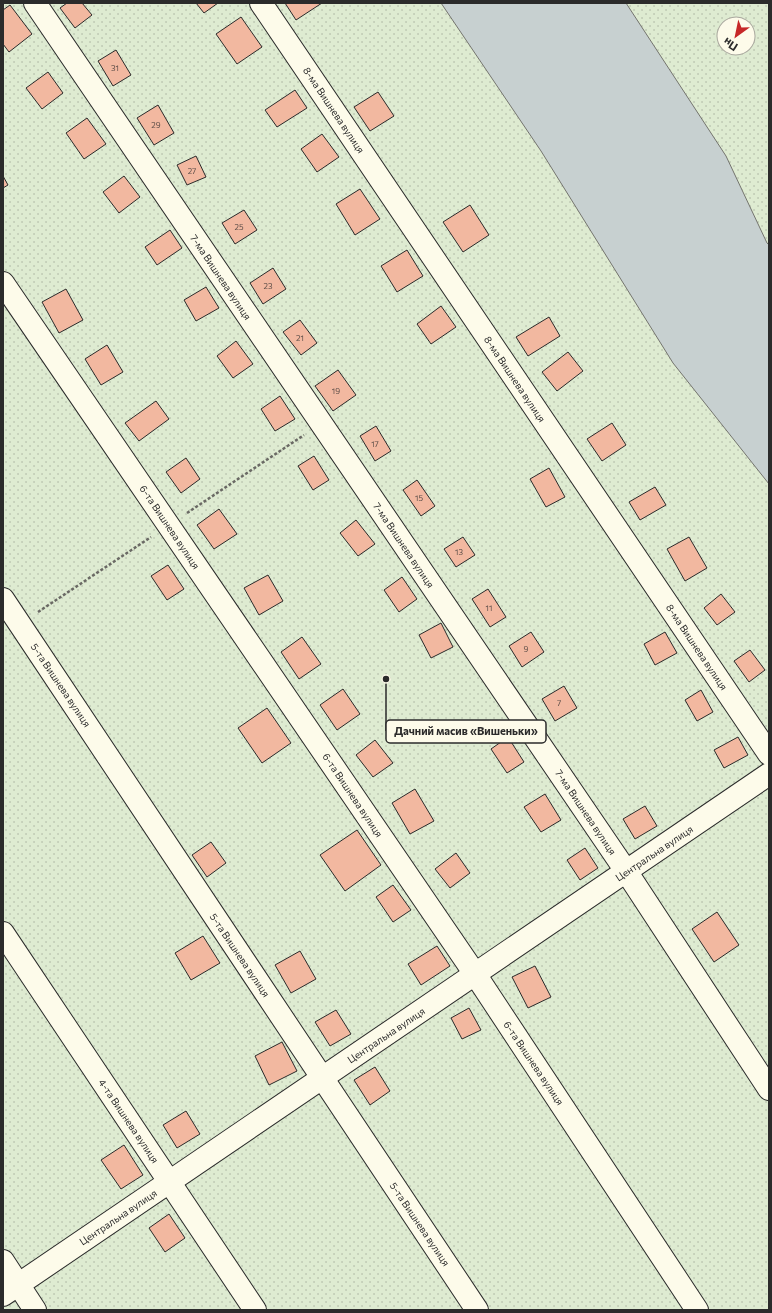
<svg xmlns="http://www.w3.org/2000/svg" width="772" height="1313" font-family="Commissioner,sans-serif">
<style>
.green{fill:url(#green-dots);stroke:#74746e;fill-rule:evenodd}
.water{fill:#c7d0d0;stroke:#74746e}
.building{fill:#f2b8a0;stroke:#2b2b2b}
.lines{fill:none;stroke-linecap:round;stroke-linejoin:round}
.minor-casing{stroke:#2b2b2b;stroke-width:24}
.path{stroke:#6a6964;stroke-width:2.5;stroke-dasharray:3 2;stroke-linecap:butt}
.minor{stroke:#fdfbea;stroke-width:22}
.labels{text-anchor:middle;dominant-baseline:central;stroke-width:3;stroke-linejoin:round;paint-order:stroke}
.number-label{font-size:8px;fill:#5d4e48}
.street-label{font-size:10px;fill:#2b2b2b;stroke:#fdfbea}
.leader{fill:none;stroke:#2b2b2b;stroke-width:1.5}
.callout-dot{fill:#2b2b2b;stroke:#fdfbea;stroke-width:1.5}
.callout{fill:#fdfbea;stroke:#2b2b2b;stroke-width:1.5}
.callout-label{font-size:11px;text-anchor:middle;font-weight:bold;fill:#2b2b2b}
</style>
<defs>
<pattern id="green-dots" width="8" height="8" patternUnits="userSpaceOnUse"><rect width="8" height="8" fill="#deebd1"/><path d="M2 2h.1M6 6h.1" fill="none" stroke="#bfcab4" stroke-width="1.8" stroke-linecap="round"/></pattern>
</defs>
<rect width="100%" height="100%" fill="#fdfbea"/>
<path class="green" d="M3,3H769V1310H3ZM724,24H748V48H724Z"/>
<polygon class="water" points="441,3 626,3 726,156 767,243 769,245 769,484 673,363 541,151"/>
<g class="building">
<polygon points="67,3 82,3 92,15 75,28 60,8"/>
<polygon points="196,3 218,3 204,13"/>
<polygon points="285,3 322,3 296,20"/>
<polygon points="10,5 32,34 9,52 3,44 3,10"/>
<polygon points="241,17 262,47 237,64 216,34"/>
<polygon points="116,50 131,75 113,86 98,61"/>
<polygon points="48,72 63,93 42,109 26,88"/>
<polygon points="295,90 307,108 277,127 265,110"/>
<polygon points="378,92 394,116 370,131 354,107"/>
<polygon points="158,105 174,133 154,145 137,118"/>
<polygon points="87,118 106,144 84,159 66,133"/>
<polygon points="322,134 339,157 317,172 301,149"/>
<polygon points="196,156 206,177 187,185 177,165"/>
<polygon points="3,176 8,185 3,188"/>
<polygon points="124,176 140,197 119,213 103,192"/>
<polygon points="360,189 380,219 355,235 336,204"/>
<polygon points="470,205 489,235 463,252 443,222"/>
<polygon points="244,210 257,230 235,244 222,223"/>
<polygon points="170,230 182,248 157,265 145,247"/>
<polygon points="407,250 423,276 397,292 381,266"/>
<polygon points="273,268 286,289 263,304 250,283"/>
<polygon points="206,287 219,308 196,321 184,300"/>
<polygon points="66,289 83,320 59,333 42,302"/>
<polygon points="441,306 456,327 431,344 417,324"/>
<polygon points="549,317 560,336 528,356 516,337"/>
<polygon points="300,320 317,343 301,355 283,332"/>
<polygon points="236,341 253,364 233,378 217,356"/>
<polygon points="107,345 123,372 101,385 85,359"/>
<polygon points="568,352 583,371 557,391 542,372"/>
<polygon points="338,370 356,395 333,411 315,386"/>
<polygon points="280,396 295,419 275,431 261,409"/>
<polygon points="156,401 169,419 139,441 125,423"/>
<polygon points="612,423 626,445 602,461 587,439"/>
<polygon points="376,426 391,451 375,461 360,436"/>
<polygon points="314,456 329,480 313,490 298,466"/>
<polygon points="186,458 200,479 181,493 166,472"/>
<polygon points="549,468 565,497 546,507 530,479"/>
<polygon points="417,480 435,506 421,516 403,490"/>
<polygon points="655,487 666,505 640,520 629,502"/>
<polygon points="219,509 237,534 214,549 197,525"/>
<polygon points="356,520 375,544 358,556 340,533"/>
<polygon points="463,537 475,555 456,567 444,549"/>
<polygon points="689,537 707,568 685,581 667,549"/>
<polygon points="168,565 184,589 167,600 151,576"/>
<polygon points="268,575 283,601 259,615 244,588"/>
<polygon points="402,577 417,599 399,612 384,590"/>
<polygon points="488,589 506,617 490,627 472,599"/>
<polygon points="721,594 735,612 717,625 704,608"/>
<polygon points="441,623 453,647 431,658 419,635"/>
<polygon points="531,632 544,652 522,667 509,646"/>
<polygon points="665,632 677,653 655,665 644,644"/>
<polygon points="302,637 321,664 299,679 281,652"/>
<polygon points="750,650 765,670 749,682 734,661"/>
<polygon points="564,686 577,708 555,721 542,699"/>
<polygon points="343,689 360,714 337,730 320,705"/>
<polygon points="701,690 713,712 697,721 685,700"/>
<polygon points="267,708 291,743 262,763 238,728"/>
<polygon points="508,737 524,762 507,773 491,749"/>
<polygon points="738,737 748,755 724,768 714,750"/>
<polygon points="375,740 393,763 373,777 356,755"/>
<polygon points="415,789 434,821 410,834 392,803"/>
<polygon points="545,794 561,820 541,832 524,807"/>
<polygon points="645,806 657,826 635,839 623,819"/>
<polygon points="357,830 381,865 345,891 320,855"/>
<polygon points="211,842 226,863 207,877 192,855"/>
<polygon points="585,848 598,868 580,880 567,860"/>
<polygon points="456,853 470,873 450,888 435,869"/>
<polygon points="393,885 411,910 393,922 376,897"/>
<polygon points="717,912 739,945 714,962 692,929"/>
<polygon points="203,936 220,963 191,980 175,953"/>
<polygon points="437,946 450,966 421,985 408,964"/>
<polygon points="300,951 316,979 291,993 275,965"/>
<polygon points="535,966 551,997 528,1008 512,977"/>
<polygon points="469,1008 481,1030 462,1039 451,1018"/>
<polygon points="336,1010 351,1034 330,1046 315,1022"/>
<polygon points="282,1042 297,1071 269,1085 255,1056"/>
<polygon points="375,1067 390,1091 370,1105 354,1080"/>
<polygon points="186,1111 200,1134 177,1148 163,1125"/>
<polygon points="124,1145 143,1175 121,1189 101,1160"/>
<polygon points="169,1214 185,1238 165,1252 149,1228"/>
</g>
<g class="lines">
<defs>
<g id="minor">
<polyline points="35,3 626,871 769,1089"/>
<polyline points="261,3 769,754"/>
<polyline points="3,283 475,974 697,1310"/>
<polyline points="3,599 477,1310"/>
<polyline points="3,933 255,1310"/>
<polyline points="3,1261 35,1310"/>
<polyline points="3,1295 769,774"/>
</g>
</defs>
<use href="#minor" class="minor-casing"/>
<g class="path">
<polyline points="187,513 304,435"/>
<polyline points="38,612 151,537"/>
</g>
<use href="#minor" class="minor"/>
</g>
<g class="labels">
<g class="number-label">
<text x="115" y="68">31</text>
<text x="156" y="125">29</text>
<text x="192" y="171">27</text>
<text x="239" y="227">25</text>
<text x="268" y="286">23</text>
<text x="300" y="338">21</text>
<text x="336" y="391">19</text>
<text x="375" y="444">17</text>
<text x="419" y="498">15</text>
<text x="459" y="552">13</text>
<text x="489" y="608">11</text>
<text x="526" y="649">9</text>
<text x="559" y="703">7</text>
</g>
<g class="street-label">
<text transform="translate(334 110) rotate(56)">8-ма Вишнева вулиця</text>
<text transform="translate(221 277) rotate(56)">7-ма Вишнева вулиця</text>
<text transform="translate(515 379) rotate(56)">8-ма Вишнева вулиця</text>
<text transform="translate(170 527) rotate(56)">6-та Вишнева вулиця</text>
<text transform="translate(404 545) rotate(56)">7-ма Вишнева вулиця</text>
<text transform="translate(697 647) rotate(56)">8-ма Вишнева вулиця</text>
<text transform="translate(61 685) rotate(56)">5-та Вишнева вулиця</text>
<text transform="translate(353 795) rotate(56)">6-та Вишнева вулиця</text>
<text transform="translate(586 812) rotate(56)">7-ма Вишнева вулиця</text>
<text transform="translate(654 853) rotate(-34)">Центральна вулиця</text>
<text transform="translate(240 955) rotate(56)">5-та Вишнева вулиця</text>
<text transform="translate(386 1035) rotate(-34)">Центральна вулиця</text>
<text transform="translate(534 1063) rotate(56)">6-та Вишнева вулиця</text>
<text transform="translate(129 1121) rotate(56)">4-та Вишнева вулиця</text>
<text transform="translate(118 1217) rotate(-34)">Центральна вулиця</text>
<text transform="translate(420 1224) rotate(56)">5-та Вишнева вулиця</text>
</g>
</g>
<path class="leader" d="M386 679L386 731"/>
<circle class="callout-dot" cx="386" cy="679" r="4"/>
<rect class="callout" x="386" y="720" width="160" height="23" rx="4"/>
<g class="callout-label">
<text x="466" y="735">Дачний масив «Вишеньки»</text>
</g>
<rect width="772" height="1313" fill="none" stroke="#2b2b2b" stroke-width="8"/>
<g transform="translate(736 36) rotate(213)"><circle r="19" fill="#fdfbea" stroke="#a9a89e"/>
<path d="M0-3L7 15L0 10L-7 15Z" fill="#c62828"/>
<text y="-6" font-size="11" font-weight="bold" text-anchor="middle" fill="#2b2b2b">Пн</text>
</g>
</svg>
